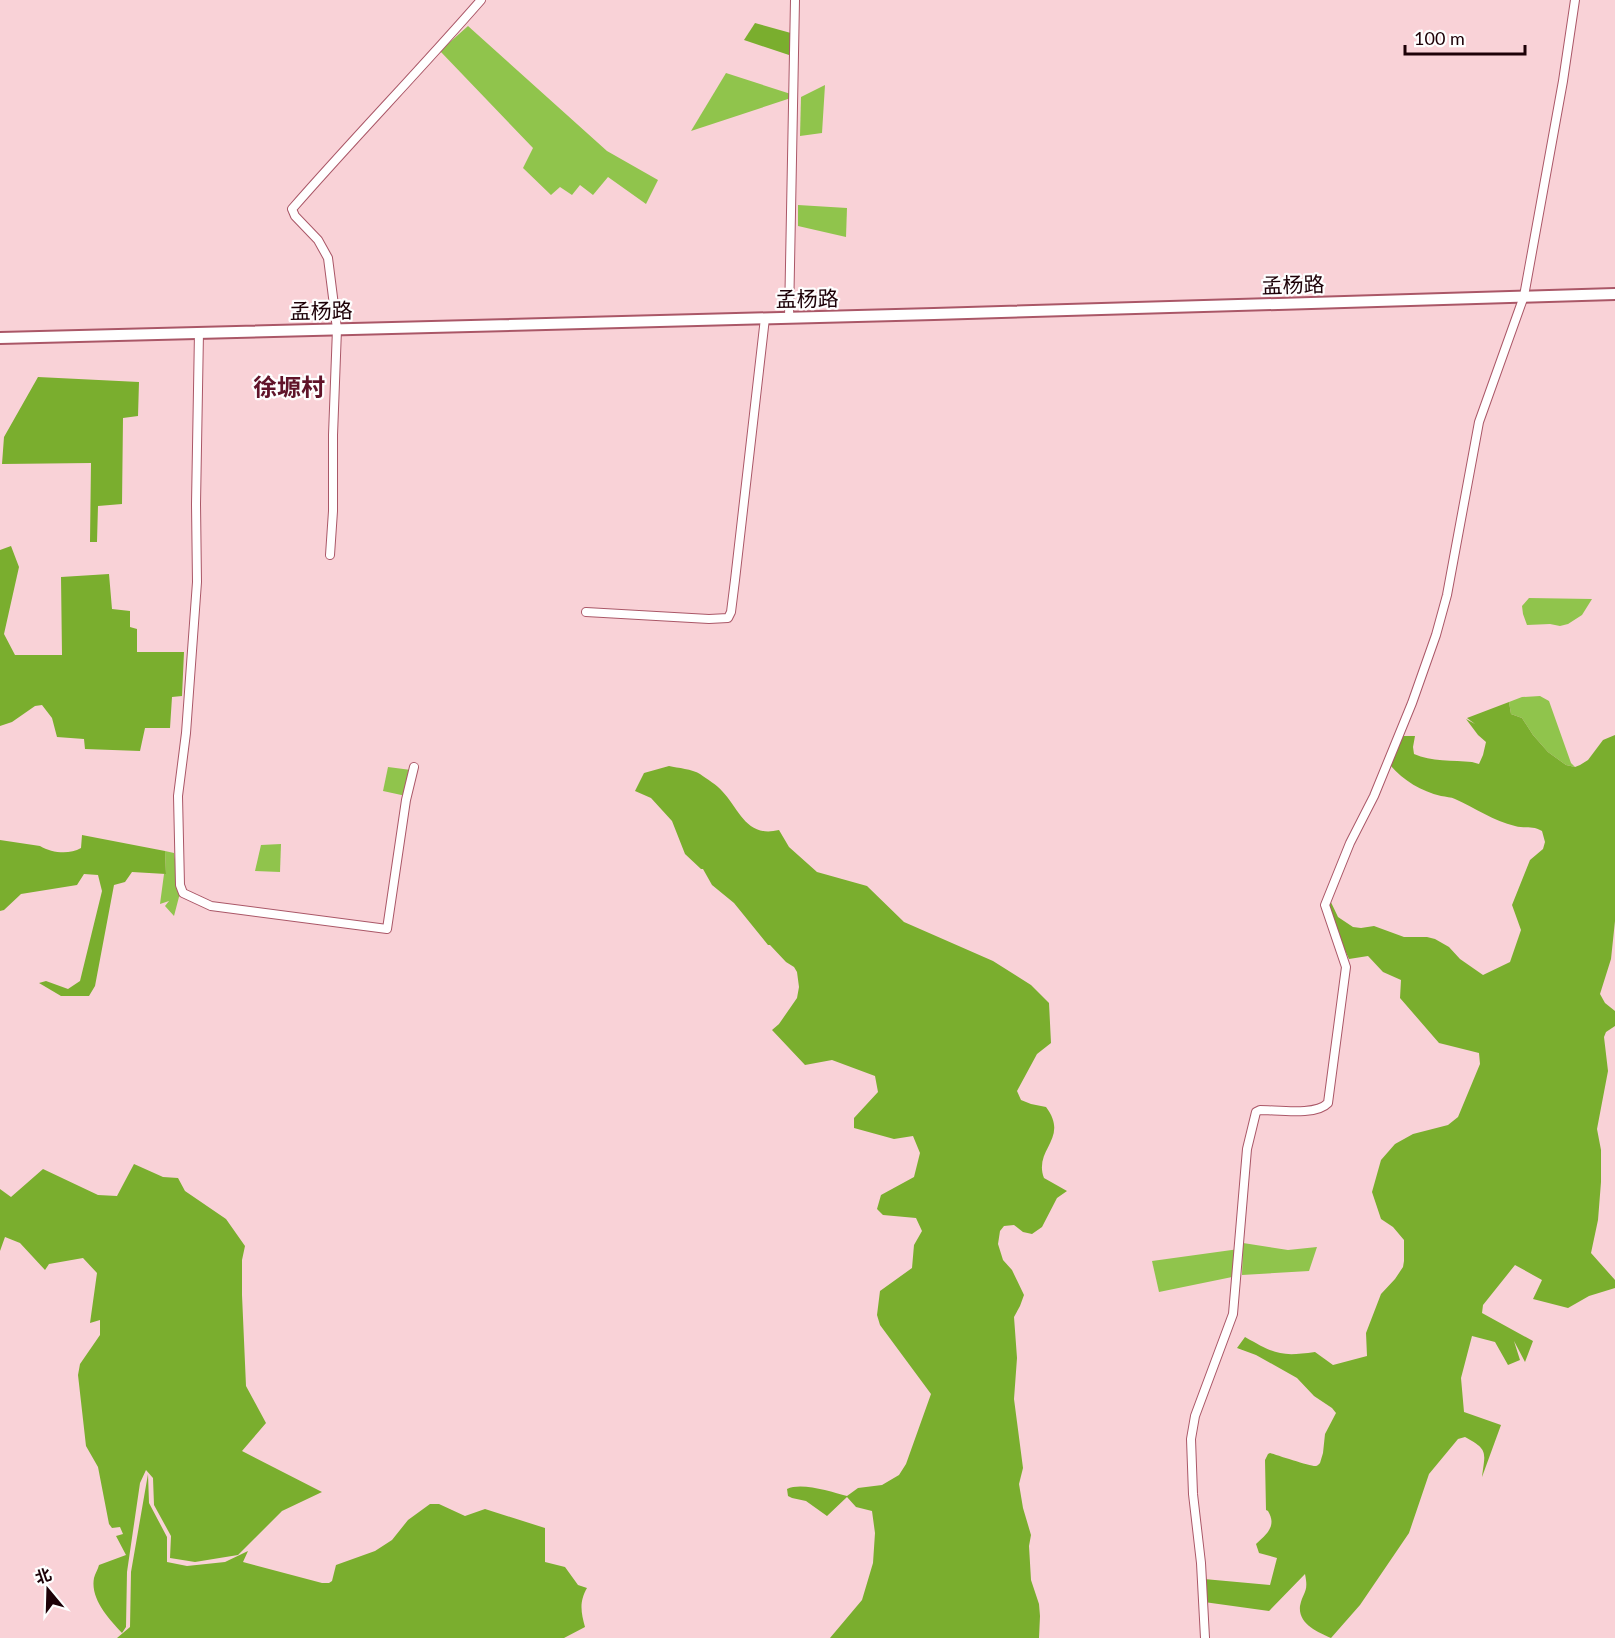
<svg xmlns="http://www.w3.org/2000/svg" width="1615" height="1638" font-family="Lato,'Noto Sans SC',sans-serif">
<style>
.green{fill:#90c44c}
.forest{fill:#7aae2e}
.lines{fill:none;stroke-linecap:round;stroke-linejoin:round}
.street-casing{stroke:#aa5767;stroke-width:10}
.secondary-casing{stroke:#aa5767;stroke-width:14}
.street{stroke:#fff;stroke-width:8}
.secondary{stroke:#fff;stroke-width:10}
.labels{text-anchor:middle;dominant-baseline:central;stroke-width:4.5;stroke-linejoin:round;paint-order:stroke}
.street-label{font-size:21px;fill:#1d0107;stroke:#fefefe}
.quarter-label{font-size:24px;font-weight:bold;fill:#601329;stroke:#fefefe}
</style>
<rect width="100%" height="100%" fill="#f9d2d7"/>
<g class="green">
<polygon points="468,26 607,151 658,180 646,204 608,177 593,195 580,185 572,195 560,187 551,195 523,168 533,148 440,51"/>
<polygon points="726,73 797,96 691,131"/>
<polygon points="825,85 822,133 800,136 801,97"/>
<polygon points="798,205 847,208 846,237 798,226"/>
<polygon points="1529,598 1592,599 1582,615 1568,624 1560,626 1550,624 1527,625 1523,614 1522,606"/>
<polygon points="1540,696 1549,701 1571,763 1575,767 1566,765 1548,752 1533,735 1522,718 1511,714 1509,702 1522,697"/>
<polygon points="388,767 411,770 406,796 383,791"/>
<polygon points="281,844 280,872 255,871 261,845"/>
<polygon points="165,851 174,853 180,893 174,916 165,906 169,901 160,904 164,874 166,873"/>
<polygon points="1243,1243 1288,1250 1317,1247 1309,1271 1242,1275"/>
<polygon points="1239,1249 1237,1276 1159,1292 1152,1261"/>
</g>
<g class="forest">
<polygon points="755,23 798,35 798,58 744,40"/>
<polygon points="38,377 139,382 138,416 123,418 122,504 98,506 97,542 90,542 91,463 2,464 4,437"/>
<polygon points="11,546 19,567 4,634 15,655 62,655 61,577 109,574 112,609 130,611 130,627 137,629 137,652 184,652 182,696 172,697 170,728 145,728 140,751 85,749 84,739 57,737 52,718 42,705 35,706 12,722 0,726 0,550"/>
<path d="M1509,702L1511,714L1522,718L1533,735L1548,752L1566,765L1575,767L1580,765L1588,760L1603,740L1615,735V921L1611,959L1600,994L1605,1003L1615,1011V1026L1606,1032L1604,1037L1608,1071L1597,1129L1601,1150V1182L1598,1220L1591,1253L1615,1280V1288L1589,1296L1568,1308L1533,1299L1542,1280L1515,1265L1483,1305L1482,1313L1533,1341L1525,1362L1514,1341L1520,1360L1508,1365L1495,1342L1472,1336L1461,1378L1464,1412L1501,1425L1482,1477C1485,1452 1489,1450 1465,1437L1458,1439L1429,1474L1409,1533L1360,1605L1331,1638C1318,1632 1298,1624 1300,1606C1303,1591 1309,1593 1305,1574L1269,1611L1204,1602V1579L1270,1585L1277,1558L1259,1553L1256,1544C1267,1534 1277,1526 1268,1511L1266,1510L1265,1460L1268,1454L1270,1453C1277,1455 1312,1467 1316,1466C1317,1466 1319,1464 1320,1463L1323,1453L1325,1434L1336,1413L1332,1408L1314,1396L1297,1378L1256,1355L1237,1348L1245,1337C1275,1354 1280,1357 1315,1352L1333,1365L1367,1356L1366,1333L1381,1294L1395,1279L1403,1267L1404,1261V1240L1393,1227L1381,1219L1372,1192L1381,1160L1395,1144L1413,1134L1448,1125L1458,1117L1480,1064L1479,1053L1439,1043L1400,998L1401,980L1383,972L1368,956L1349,959L1329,915L1328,896L1338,917L1353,927L1361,928L1374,926L1404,937H1427L1435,939L1449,947L1460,959L1483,975L1510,962L1521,930L1512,905L1530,860L1543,849L1545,842L1542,831C1532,825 1525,829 1515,826C1494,821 1475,808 1455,799C1451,797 1446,797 1441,796C1421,791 1404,781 1390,765L1401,736H1415L1413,747L1414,754C1431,762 1453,760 1472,762L1479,764L1483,755L1486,742L1478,735L1466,719L1475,724L1467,718Z"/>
<path d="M669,766C678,768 692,769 700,774C707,779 717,785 722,791C740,810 746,838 779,830L789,847L817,872L867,886L904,922L993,961L1031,985L1049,1003L1051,1043L1037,1054L1017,1091L1021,1100L1031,1104L1046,1107C1070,1139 1033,1149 1044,1178L1067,1191L1057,1198L1042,1227L1032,1234L1023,1232L1014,1225L1004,1226L1000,1231L998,1244L1003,1260L1012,1270L1024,1295L1020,1306L1014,1317L1017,1358L1014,1399L1023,1468L1019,1484L1023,1508L1031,1535L1029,1546L1031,1580L1039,1604L1040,1616L1039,1638H830L862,1600L873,1563L875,1533L872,1511L856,1507L847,1497L827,1516L806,1501L792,1498L788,1496L787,1489C802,1482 831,1492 847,1496L858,1488L882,1485L899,1475L906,1464L931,1394L880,1325L877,1315L880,1291L912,1268L914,1245L922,1231L916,1218L883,1215L877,1209L881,1195L914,1177L920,1153L913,1136L894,1139L854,1128V1118L878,1092L875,1076L832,1060L805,1065L772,1030L779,1024L797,998L799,987L797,972L794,967L786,962L770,945H768L734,903L712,885L703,869H701L685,854L672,821L651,798L635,791L644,773Z"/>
<path d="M82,835L165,851L166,874L132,872L125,882L114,885L95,986L89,996H61L39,983L46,981L68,989L80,981L102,891L98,875L84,874L77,885L21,894L4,910L0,911V840L40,846C52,853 69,855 81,848Z"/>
<path d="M134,1164L163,1177L178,1178L185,1191L226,1219L245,1246L242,1260V1295L246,1386L266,1423L242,1451L322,1492L282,1511L238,1555L195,1562L170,1558L171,1536L154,1505L153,1478L146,1470L140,1483L127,1572L126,1627L122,1633C109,1619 90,1599 94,1578C95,1574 98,1569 99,1565L126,1555L116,1536L123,1534L120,1527L112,1528L109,1524L98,1467L86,1446L78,1375L80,1364L100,1335V1320L90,1323L97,1273L83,1258L49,1264L45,1270L20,1243L5,1237L0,1251V1189L11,1197L43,1169L98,1195L117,1196Z"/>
<path d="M148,1474L149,1503L167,1537V1562L187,1566L225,1562L248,1551L243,1562L322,1583H329L332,1581L336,1565L375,1551L392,1540L408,1520L430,1504H439L465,1516L485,1509L545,1528V1562L565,1567L578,1585L587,1588C579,1602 581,1612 585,1627L564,1638H117L130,1627L131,1572Z"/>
</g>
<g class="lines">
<defs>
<g id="street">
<polyline points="789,318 795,0"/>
<polyline points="199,332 196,504 197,582 186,733 178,796 180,885 183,893 211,906 387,929 406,800 414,767"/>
<path d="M330,555L333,511V435L337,329L328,258L318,240L295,216L292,209C354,138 419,71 481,0"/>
<polyline points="586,612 709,619 728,618 731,612 735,580 765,318"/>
<path d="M1205,1638L1201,1563L1193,1494L1191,1439L1195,1416L1233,1314L1247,1149L1256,1112L1260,1110C1278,1110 1316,1116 1328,1103L1346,967L1325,905L1350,843L1374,796L1412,703L1436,635L1447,595L1479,422L1524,296L1563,81L1575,0"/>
</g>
<polyline id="secondary" points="0,338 934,314 1615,294"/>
</defs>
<use href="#street" class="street-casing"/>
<use href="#secondary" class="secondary-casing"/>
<use href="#street" class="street"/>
<use href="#secondary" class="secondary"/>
</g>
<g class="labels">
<g class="street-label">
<text transform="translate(1293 284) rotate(-2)">孟杨路</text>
<text transform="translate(807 298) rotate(-1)">孟杨路</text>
<text transform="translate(321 310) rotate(-1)">孟杨路</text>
</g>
<g class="quarter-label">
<text x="289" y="386">徐塬村</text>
</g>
</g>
<g transform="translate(48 1590) rotate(341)" stroke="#fefefe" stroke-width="4.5" paint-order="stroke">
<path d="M0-4.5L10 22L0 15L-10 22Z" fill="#1d0107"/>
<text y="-9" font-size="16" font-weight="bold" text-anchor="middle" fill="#1d0107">北</text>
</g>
<path d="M1405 45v9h120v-9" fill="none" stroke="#1d0107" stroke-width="3"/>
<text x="1414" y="45" font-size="18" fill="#1d0107" stroke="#fefefe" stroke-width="4.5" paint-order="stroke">100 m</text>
</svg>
